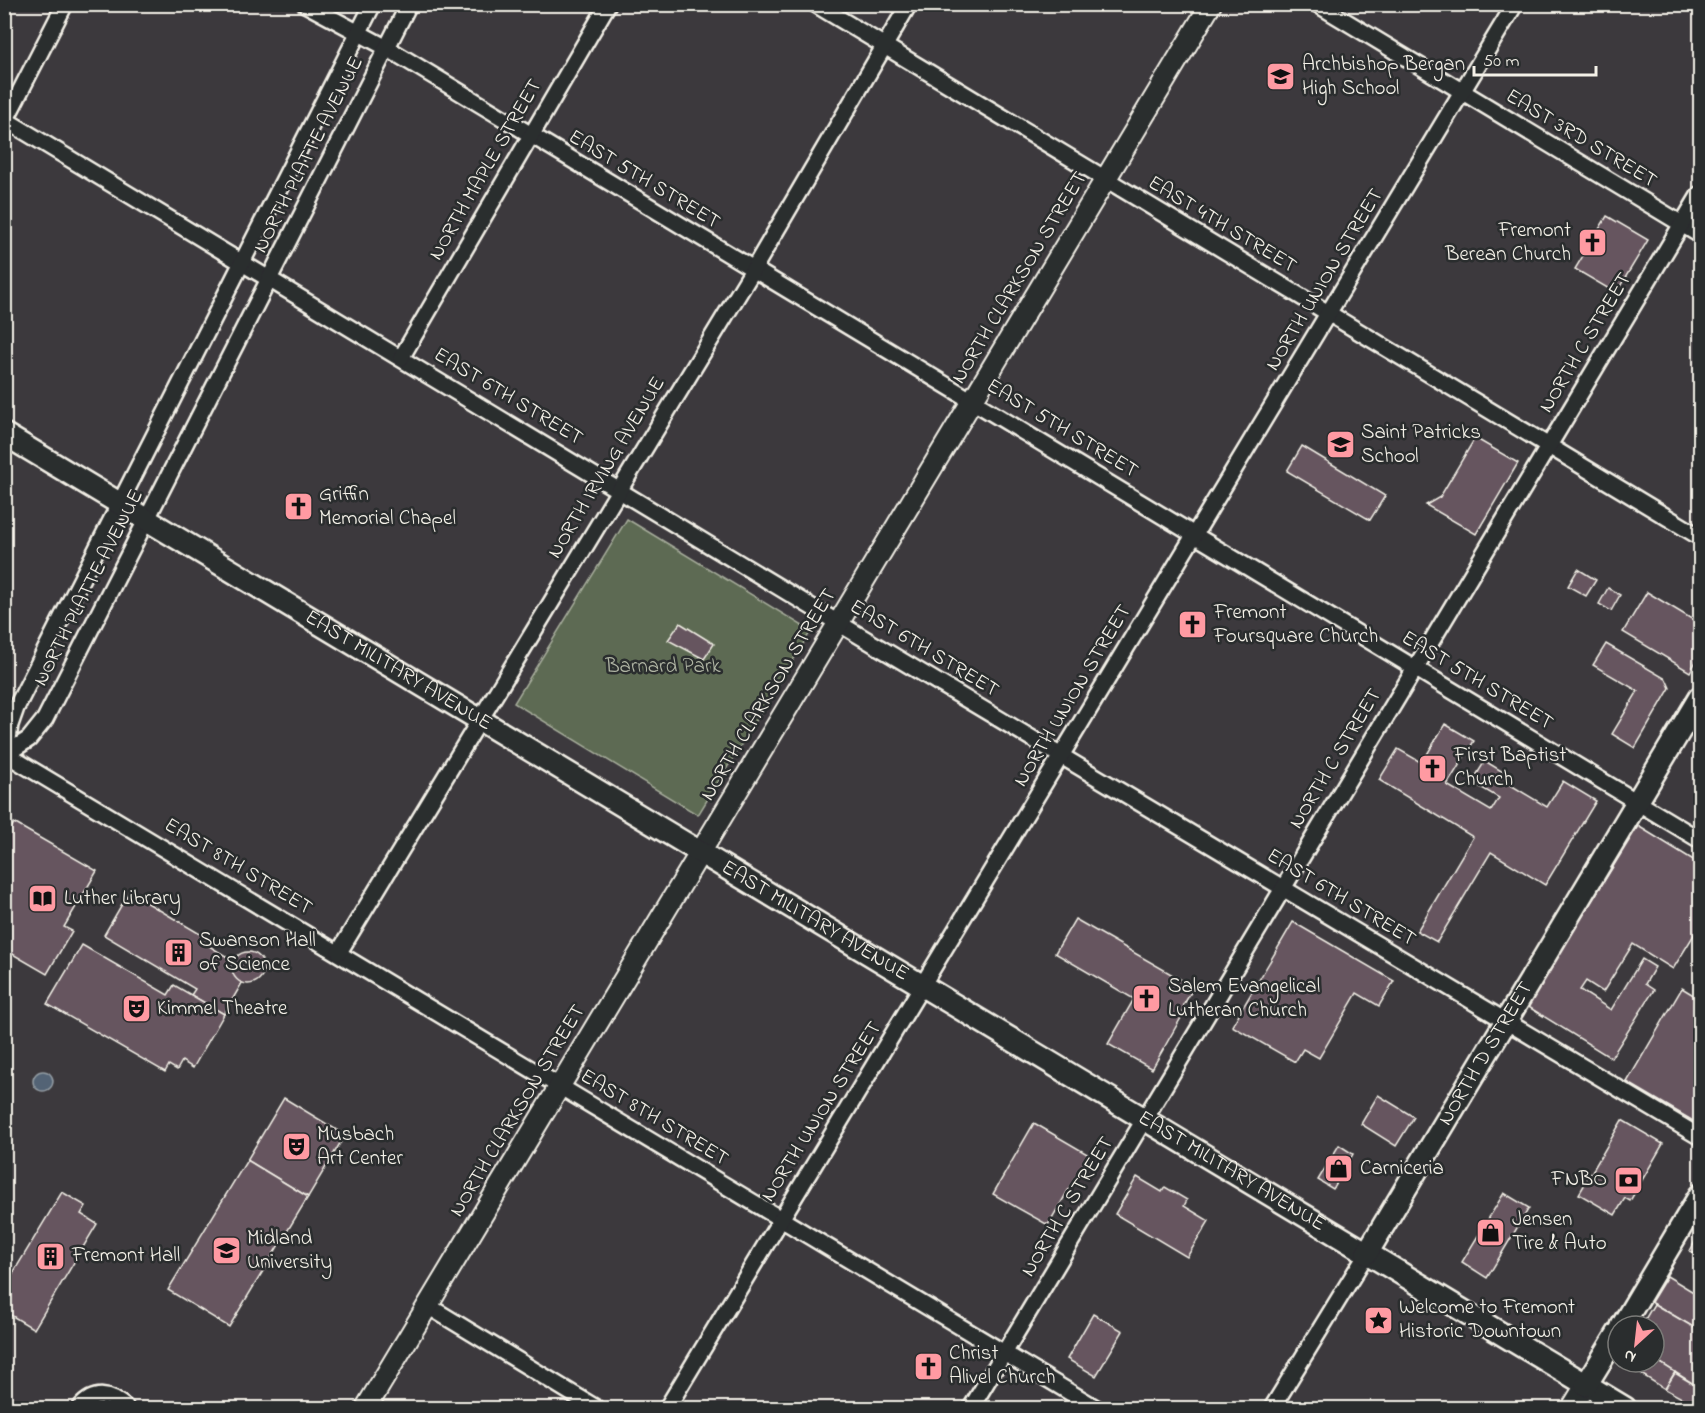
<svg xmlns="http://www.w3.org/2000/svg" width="1705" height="1413" font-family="'Indie Flower',sans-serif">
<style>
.green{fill:#5d6b52;stroke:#a8ae9d;stroke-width:1.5}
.water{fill:#526475;stroke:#939ca3;stroke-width:1.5}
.building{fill:#66555f;stroke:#f4f1e8;stroke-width:1.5}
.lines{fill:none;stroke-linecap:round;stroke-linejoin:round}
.minor-casing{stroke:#f4f1e8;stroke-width:20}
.tertiary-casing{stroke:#f4f1e8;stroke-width:24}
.secondary-casing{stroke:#f4f1e8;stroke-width:26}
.minor{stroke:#2a2d2e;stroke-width:15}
.tertiary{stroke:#2a2d2e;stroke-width:20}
.secondary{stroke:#2a2d2e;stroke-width:21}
.labels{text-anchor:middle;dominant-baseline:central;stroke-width:5;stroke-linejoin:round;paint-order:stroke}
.poi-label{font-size:21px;fill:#f4f1e8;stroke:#2a2d2e;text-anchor:start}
.street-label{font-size:21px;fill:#f4f1e8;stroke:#2a2d2e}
.park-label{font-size:21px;fill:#b0b5a4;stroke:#2a2d2e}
</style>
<rect width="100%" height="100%" fill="#3c393d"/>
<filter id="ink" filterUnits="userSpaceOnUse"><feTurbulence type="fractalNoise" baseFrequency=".0167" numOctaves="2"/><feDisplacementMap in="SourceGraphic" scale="12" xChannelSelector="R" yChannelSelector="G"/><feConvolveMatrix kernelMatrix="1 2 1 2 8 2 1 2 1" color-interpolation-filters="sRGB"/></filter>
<g filter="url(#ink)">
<polygon class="green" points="627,519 811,631 698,815 514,703"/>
<circle class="water" cx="43" cy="1081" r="10"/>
<g class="building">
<polygon points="1607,216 1648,240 1616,293 1575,269"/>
<polygon points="1475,438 1518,463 1476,534 1426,505 1440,497"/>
<polygon points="1302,446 1385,496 1370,520 1287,471"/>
<polygon points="1578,569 1596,580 1586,596 1568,586"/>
<polygon points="1608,588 1620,595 1611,611 1599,604"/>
<polygon points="1647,592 1700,624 1700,654 1690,672 1623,632"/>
<polygon points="680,623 714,644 704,659 668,640"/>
<polygon points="1606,644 1666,679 1670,688 1635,748 1612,734 1638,691 1593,665"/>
<polygon points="1445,724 1474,741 1447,785 1491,811 1499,798 1472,782 1485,761 1513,778 1509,784 1547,807 1563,781 1596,801 1545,885 1491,852 1437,942 1417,931 1473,837 1379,780 1398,749 1422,763"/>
<polygon points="14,823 97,871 64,927 72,931 47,974 4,949 4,840"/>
<polygon points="1638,826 1700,864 1700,925 1673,969 1633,944 1603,992 1586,981 1580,990 1611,1010 1642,959 1655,967 1645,984 1654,990 1611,1058 1527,1006"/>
<polygon points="129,892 212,941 209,946 234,961 233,972 242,983 224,1014 191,995 195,989 104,935"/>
<polygon points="1075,919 1194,987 1184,1004 1182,1016 1152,1069 1108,1044 1134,999 1055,953"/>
<polygon points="1293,922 1394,981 1379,1006 1357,993 1319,1058 1303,1049 1295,1062 1232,1026"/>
<polygon points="82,945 168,995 174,985 224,1014 193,1068 182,1061 177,1070 169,1065 165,1072 47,1004"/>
<circle cx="248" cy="968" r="16"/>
<polygon points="1682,988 1700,999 1700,1125 1627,1082"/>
<polygon points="1378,1095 1414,1117 1396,1146 1361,1124"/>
<polygon points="284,1098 345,1135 308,1197 247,1160"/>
<polygon points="1622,1120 1663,1144 1630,1201 1625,1198 1615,1215 1579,1194"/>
<polygon points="1034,1123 1089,1155 1048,1225 993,1194"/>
<polygon points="1339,1145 1353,1154 1333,1189 1318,1180"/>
<polygon points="247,1160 308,1197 229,1327 168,1290"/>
<polygon points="1137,1177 1162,1192 1165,1187 1187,1200 1184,1206 1209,1221 1187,1257 1115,1214"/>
<polygon points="62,1192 86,1206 81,1214 97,1224 34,1329 4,1311 4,1288"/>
<polygon points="1504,1193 1529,1208 1487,1278 1462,1262"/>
<polygon points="1700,1232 1700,1257 1690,1251"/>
<polygon points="1667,1276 1700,1296 1700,1331 1651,1302"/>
<polygon points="1654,1304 1700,1331 1700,1388 1656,1360 1654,1364 1651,1362 1654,1362 1654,1326 1641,1326"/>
<polygon points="1093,1314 1123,1331 1096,1376 1067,1359"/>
<polygon points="1656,1360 1675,1372 1665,1389 1625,1364 1654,1364"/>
<polygon points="1675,1373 1700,1388 1700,1408 1665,1389"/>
</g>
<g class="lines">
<defs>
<g id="minor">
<polyline points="305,4 387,48 1700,840"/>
<polyline points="815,4 1700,537"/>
<polyline points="1317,4 1700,235"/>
<polyline points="4,119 840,624 1700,1137"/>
<polyline points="4,123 65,4"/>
<polyline points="401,358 608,4"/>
<polyline points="4,753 1096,1408"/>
<polyline points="6,754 29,739 45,719 409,4"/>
<polyline points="6,754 10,725 16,708 373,4"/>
<polyline points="339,952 753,270 909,4"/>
<polyline points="428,1306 596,1408"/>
<path d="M80,1408C94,1391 111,1394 126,1408"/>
<polyline points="667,1408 1515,4"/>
<polyline points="971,1408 1700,194"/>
<polyline points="1272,1408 1367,1253"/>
</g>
<g id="tertiary">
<polyline points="366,1408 1211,4"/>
<polyline points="1572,1408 1586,1385"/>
</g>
<g id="secondary">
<path id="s1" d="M4,434L1625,1408"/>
<path id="s2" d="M1367,1253L1700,697"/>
<polyline points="1622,1326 1700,1195"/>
<polyline points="1586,1385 1618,1333"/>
</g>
</defs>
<use href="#minor" class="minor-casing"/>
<use href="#tertiary" class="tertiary-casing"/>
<use href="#secondary" class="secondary-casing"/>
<use href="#minor" class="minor"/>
<use href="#tertiary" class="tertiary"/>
<use href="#secondary" class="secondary"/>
</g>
</g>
<defs>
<symbol id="school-square" viewBox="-11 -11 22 22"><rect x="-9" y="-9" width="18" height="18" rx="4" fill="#ff9aa2" stroke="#2a2d2e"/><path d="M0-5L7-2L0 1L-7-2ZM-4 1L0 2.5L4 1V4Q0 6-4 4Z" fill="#111"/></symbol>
<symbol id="church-square" viewBox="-11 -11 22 22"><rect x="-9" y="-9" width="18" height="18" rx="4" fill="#ff9aa2" stroke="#2a2d2e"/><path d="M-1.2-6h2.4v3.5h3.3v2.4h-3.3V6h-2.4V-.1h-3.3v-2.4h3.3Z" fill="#111"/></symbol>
<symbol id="library-square" viewBox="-11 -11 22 22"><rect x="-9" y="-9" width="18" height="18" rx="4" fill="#ff9aa2" stroke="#2a2d2e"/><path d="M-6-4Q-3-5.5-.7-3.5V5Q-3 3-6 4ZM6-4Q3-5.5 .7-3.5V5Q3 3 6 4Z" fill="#111"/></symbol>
<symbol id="building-square" viewBox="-11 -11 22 22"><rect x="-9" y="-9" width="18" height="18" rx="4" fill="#ff9aa2" stroke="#2a2d2e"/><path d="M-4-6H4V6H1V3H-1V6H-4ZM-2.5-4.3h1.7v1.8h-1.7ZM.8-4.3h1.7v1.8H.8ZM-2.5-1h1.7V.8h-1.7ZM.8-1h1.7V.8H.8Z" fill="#111"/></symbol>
<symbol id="theatre-square" viewBox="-11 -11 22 22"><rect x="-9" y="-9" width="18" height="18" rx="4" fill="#ff9aa2" stroke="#2a2d2e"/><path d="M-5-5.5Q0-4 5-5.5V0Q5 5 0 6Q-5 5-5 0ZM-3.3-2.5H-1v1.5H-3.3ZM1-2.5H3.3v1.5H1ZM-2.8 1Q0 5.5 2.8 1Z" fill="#111"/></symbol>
<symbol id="shop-square" viewBox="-11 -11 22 22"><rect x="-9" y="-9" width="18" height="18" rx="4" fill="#ff9aa2" stroke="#2a2d2e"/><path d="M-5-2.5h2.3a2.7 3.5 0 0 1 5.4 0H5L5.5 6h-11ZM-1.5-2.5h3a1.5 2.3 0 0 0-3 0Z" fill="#111"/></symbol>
<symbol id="bank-square" viewBox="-11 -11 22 22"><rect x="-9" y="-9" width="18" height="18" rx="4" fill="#ff9aa2" stroke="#2a2d2e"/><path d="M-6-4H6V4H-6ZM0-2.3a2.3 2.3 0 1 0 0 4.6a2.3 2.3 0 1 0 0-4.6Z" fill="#111"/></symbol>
<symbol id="university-square" viewBox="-11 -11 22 22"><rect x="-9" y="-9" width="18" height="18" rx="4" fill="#ff9aa2" stroke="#2a2d2e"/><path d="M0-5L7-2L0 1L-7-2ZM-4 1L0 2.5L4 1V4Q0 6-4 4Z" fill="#111"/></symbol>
<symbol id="sight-square" viewBox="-11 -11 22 22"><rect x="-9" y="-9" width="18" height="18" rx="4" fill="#ff9aa2" stroke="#2a2d2e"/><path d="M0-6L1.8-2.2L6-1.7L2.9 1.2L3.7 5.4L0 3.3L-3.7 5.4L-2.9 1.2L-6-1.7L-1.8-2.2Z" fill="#111"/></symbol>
</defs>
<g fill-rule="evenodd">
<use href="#school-square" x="1264" y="60" width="33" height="33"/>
<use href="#church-square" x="1576" y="226" width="33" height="33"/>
<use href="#school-square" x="1324" y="428" width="33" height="33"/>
<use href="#church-square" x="282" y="490" width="33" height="33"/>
<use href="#church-square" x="1176" y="608" width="33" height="33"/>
<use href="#church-square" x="1416" y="752" width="33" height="33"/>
<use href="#library-square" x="26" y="882" width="33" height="33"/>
<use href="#building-square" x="162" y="936" width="33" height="33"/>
<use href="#church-square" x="1130" y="982" width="33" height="33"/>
<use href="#theatre-square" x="120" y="992" width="33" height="33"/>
<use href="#theatre-square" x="280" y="1130" width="33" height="33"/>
<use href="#shop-square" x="1322" y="1152" width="33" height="33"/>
<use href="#bank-square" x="1612" y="1164" width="33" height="33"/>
<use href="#shop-square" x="1474" y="1216" width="33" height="33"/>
<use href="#university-square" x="210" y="1234" width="33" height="33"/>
<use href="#building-square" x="34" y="1240" width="33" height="33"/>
<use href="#sight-square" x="1362" y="1304" width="33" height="33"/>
<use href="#church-square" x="912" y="1350" width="33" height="33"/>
</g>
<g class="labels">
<g class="poi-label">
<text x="1302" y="65">Archbishop Bergan<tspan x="1302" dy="24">High School</tspan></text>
<text x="1571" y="231" text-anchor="end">Fremont<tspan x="1571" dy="24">Berean Church</tspan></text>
<text x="1361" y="433">Saint Patricks<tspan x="1361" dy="24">School</tspan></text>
<text x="319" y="495">Griffin<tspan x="319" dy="24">Memorial Chapel</tspan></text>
<text x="1214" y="613">Fremont<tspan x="1214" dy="24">Foursquare Church</tspan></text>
<text x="1454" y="756">First Baptist<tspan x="1454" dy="24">Church</tspan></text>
<text x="64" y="899">Luther Library</text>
<text x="199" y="941">Swanson Hall<tspan x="199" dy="24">of Science</tspan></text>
<text x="1168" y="987">Salem Evangelical<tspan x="1168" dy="24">Lutheran Church</tspan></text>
<text x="157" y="1009">Kimmel Theatre</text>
<text x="317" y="1135">Musbach<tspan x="317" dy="24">Art Center</tspan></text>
<text x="1360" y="1169">Carniceria</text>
<text x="1607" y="1180" text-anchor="end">FNBO</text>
<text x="1512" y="1220">Jensen<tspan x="1512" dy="24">Tire &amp; Auto</tspan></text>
<text x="247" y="1239">Midland<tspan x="247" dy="24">University</tspan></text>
<text x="72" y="1256">Fremont Hall</text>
<text x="1399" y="1308">Welcome to Fremont<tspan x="1399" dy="24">Historic Downtown</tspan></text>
<text x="949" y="1354">Christ<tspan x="949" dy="24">Alivel Church</tspan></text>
</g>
<g class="street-label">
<text transform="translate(1581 139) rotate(31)">EAST 3RD STREET</text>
<text transform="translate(309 155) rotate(-63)">NORTH PLATTE AVENUE</text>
<text transform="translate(486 170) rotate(-60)">NORTH MAPLE STREET</text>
<text transform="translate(644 180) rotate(31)">EAST 5TH STREET</text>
<text transform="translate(1222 225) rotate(31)">EAST 4TH STREET</text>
<text transform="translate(1020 278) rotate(-59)">NORTH CLARKSON STREET</text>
<text transform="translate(1325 280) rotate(-59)">NORTH UNION STREET</text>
<text transform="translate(1586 343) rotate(-59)">NORTH C STREET</text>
<text transform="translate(508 397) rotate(31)">EAST 6TH STREET</text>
<text transform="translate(1062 429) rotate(31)">EAST 5TH STREET</text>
<text transform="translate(607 468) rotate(-59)">NORTH IRVING AVENUE</text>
<text transform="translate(89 588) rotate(-63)">NORTH PLATTE AVENUE</text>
<text transform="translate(924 649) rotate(31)">EAST 6TH STREET</text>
<text stroke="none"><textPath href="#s1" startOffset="460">EAST MILITARY AVENUE</textPath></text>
<text transform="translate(1477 681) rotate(31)">EAST 5TH STREET</text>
<text transform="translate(769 695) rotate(-59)">NORTH CLARKSON STREET</text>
<text transform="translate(1073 696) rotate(-59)">NORTH UNION STREET</text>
<text transform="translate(1336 759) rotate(-59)">NORTH C STREET</text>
<text transform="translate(238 867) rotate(31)">EAST 8TH STREET</text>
<text transform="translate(1341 898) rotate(31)">EAST 6TH STREET</text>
<text stroke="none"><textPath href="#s1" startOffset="946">EAST MILITARY AVENUE</textPath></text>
<text stroke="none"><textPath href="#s2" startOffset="232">NORTH D STREET</textPath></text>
<text transform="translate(518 1111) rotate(-59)">NORTH CLARKSON STREET</text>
<text transform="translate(822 1112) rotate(-58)">NORTH UNION STREET</text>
<text transform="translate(654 1118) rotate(31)">EAST 8TH STREET</text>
<text stroke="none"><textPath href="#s1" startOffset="1432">EAST MILITARY AVENUE</textPath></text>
<text transform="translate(1068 1207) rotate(-59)">NORTH C STREET</text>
</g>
<g class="park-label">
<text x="663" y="667">Barnard Park</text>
</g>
</g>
<rect width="1705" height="1413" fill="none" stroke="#2a2d2e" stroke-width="24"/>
<rect x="12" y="12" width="1681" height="1389" fill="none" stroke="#f4f1e8" stroke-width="2" filter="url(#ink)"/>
<g transform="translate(1636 1344) rotate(207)"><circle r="28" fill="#2a2d2e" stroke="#7b7b78" stroke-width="1.5"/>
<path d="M0-4.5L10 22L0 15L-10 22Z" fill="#ff9aa2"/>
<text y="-9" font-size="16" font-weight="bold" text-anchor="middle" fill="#f4f1e8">N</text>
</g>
<path d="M1474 66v9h122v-9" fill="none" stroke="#f4f1e8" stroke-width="3"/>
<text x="1483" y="66" font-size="18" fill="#f4f1e8" stroke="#2a2d2e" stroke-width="4.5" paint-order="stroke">50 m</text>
</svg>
